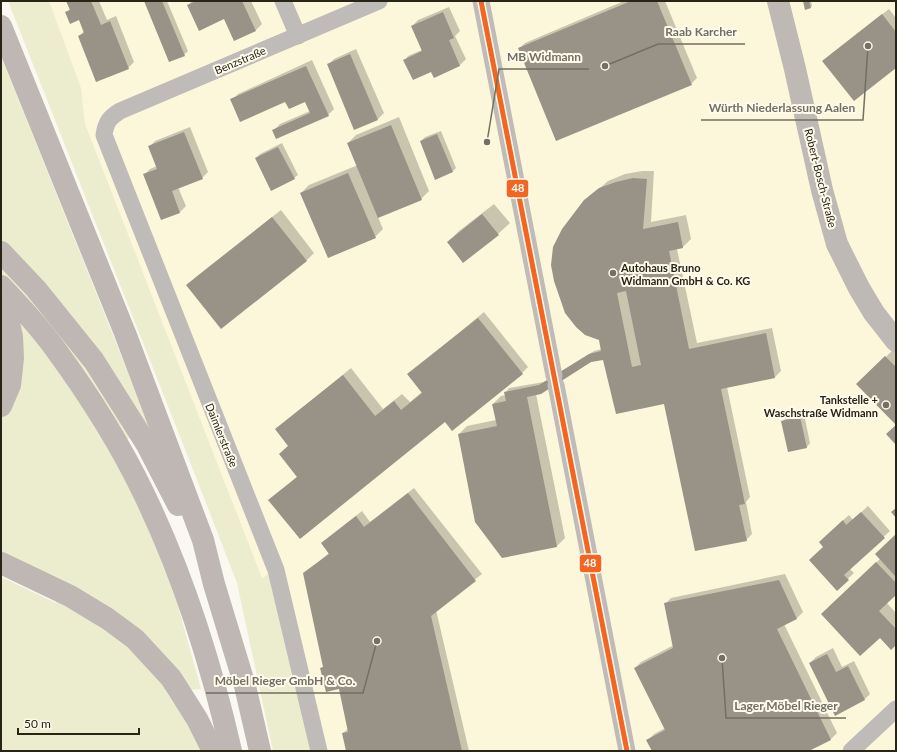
<svg xmlns="http://www.w3.org/2000/svg" width="897" height="752" font-family="Lato,sans-serif">
<style>
.built{fill:#fcf6da}
.green{fill:#ebedce}
.shadow{fill:#0003}
.building{fill:#999286;fill-rule:evenodd}
.lines{fill:none;stroke-linecap:round;stroke-linejoin:round}
.street{stroke:#bfbbb8;stroke-width:17}
.secondary{stroke:#beb9b5;stroke-width:22}
.highway{stroke:#beb7b3;stroke-width:22}
.bus-1-casing{stroke:#fefbec;stroke-width:8}
.bus-1{stroke:#f26522;stroke-width:5}
.poi-dot{fill:#726f63;stroke:#fefbec;stroke-width:1.5}
.labels{text-anchor:middle;dominant-baseline:central;stroke-width:4;stroke-linejoin:round;paint-order:stroke}
.street-label{font-size:11px;fill:#282517;stroke:#fefbec}
.poi-label{font-size:11px;font-weight:bold;fill:#282517;stroke:#fefbec;text-anchor:start}
.leader{fill:none;stroke:#726f63;stroke-width:1.5}
.callout-dot{fill:#726f63;stroke:#fefbec;stroke-width:1.5}
.callout-label{font-size:12px;text-anchor:middle;font-weight:bold;fill:#726f63;stroke:#fefbec;stroke-width:4;stroke-linejoin:round;paint-order:stroke}
.line-badge{stroke:#fefbec;stroke-width:1.5}
.badge-label{font-size:11px;text-anchor:middle;font-weight:bold;fill:#fff}
</style>
<rect width="100%" height="100%" fill="#faf8f0"/>
<polygon class="built" points="49,1 895,1 896,4 896,751 319,751 276,570 262,578 85,124 81,88"/>
<g class="green">
<polygon points="8,1 49,1 81,88 85,124 262,578 276,570 319,751 273,751 237,583 185,449"/>
<polygon points="1,56 149,425 113,449 164,556 201,689 166,692 198,739 203,751 1,751 1,577 56,603 69,588 1,555"/>
</g>
<g class="shadow">
<polygon points="67,1 99,1 107,20 116,16 134,62 128,68 79,36 84,31 80,19 67,12 70,9"/>
<polygon points="145,1 167,1 188,51 184,55"/>
<polygon points="192,1 251,1 262,24 256,30 235,40 225,18 188,6"/>
<polygon points="624,1 665,1 697,78 691,84 519,49 525,43"/>
<polygon points="804,1 811,1 812,6 811,7"/>
<polygon points="449,7 460,31 455,36 466,59 460,65 434,77 431,71 405,60 408,56 422,50 412,26 418,20"/>
<polygon points="889,9 896,18 896,66 830,55"/>
<polygon points="356,49 384,113 378,119 355,128 328,65 334,59"/>
<polygon points="312,60 334,109 328,115 274,130 280,124 310,111 306,101 232,100 238,94"/>
<polygon points="399,117 429,191 421,199 378,217 383,229 375,237 301,193 309,185 358,165 348,143 356,135"/>
<polygon points="190,127 208,172 202,178 178,187 186,206 180,212 162,219 144,175 150,169 157,166 149,147 155,141"/>
<polygon points="441,131 456,168 452,172 421,141 425,137"/>
<polygon points="282,143 298,175 294,178 256,158 260,154"/>
<polygon points="642,171 654,171 651,222 686,215 691,239 683,247 677,249 697,343 772,328 781,371 775,377 727,387 750,497 746,502 752,534 746,540 665,403 604,358 591,362 536,394 565,538 557,546 502,557 459,434 467,426 496,420 493,404 501,396 506,395 506,392 509,388 544,382 594,351 602,349 585,201 608,181 625,174"/>
<polygon points="494,204 510,223 498,234 448,242 459,231"/>
<polygon points="281,210 314,253 306,261 188,285 196,277"/>
<polygon points="484,312 528,367 522,373 445,420 270,500 298,476 280,454 289,445 285,422 351,368 383,409 402,394 410,402 422,392 415,369"/>
<polygon points="894,349 896,351 896,424 858,384"/>
<polygon points="804,414 810,443 807,447 782,422 786,418"/>
<polygon points="414,488 482,574 436,610 469,751 347,751 343,733 349,728 339,688 321,669 324,666 304,574 329,553 322,544 328,538 362,511 370,522"/>
<polygon points="868,506 890,531 849,568 854,573 837,589 824,547 826,536 849,515 853,520"/>
<polygon points="896,535 896,593 886,602 896,613 896,643 880,636 830,606 880,559"/>
<polygon points="785,574 803,612 797,618 784,624 837,733 831,739 807,751 653,751 648,740 654,734 665,728 635,668 641,662 674,645 665,604 671,598"/>
<polygon points="833,648 842,667 854,661 870,694 864,700 810,663 816,657"/>
</g>
<g class="building">
<polygon points="66,1 91,1 101,25 110,21 129,69 96,82 78,36 84,33 79,20 70,24 65,12 70,10"/>
<polygon points="144,1 162,1 185,56 169,62"/>
<polygon points="196,1 242,1 256,31 234,41 224,19 199,31 187,5"/>
<polygon points="631,1 657,1 692,85 556,141 518,48"/>
<polygon points="803,1 809,1 811,8 805,10"/>
<polygon points="443,12 454,38 449,40 460,66 434,78 431,72 413,80 403,60 422,51 411,26"/>
<polygon points="882,14 896,32 896,68 854,101 822,61"/>
<polygon points="350,54 378,120 354,130 327,64"/>
<polygon points="306,66 329,116 276,139 272,130 310,113 305,102 289,109 285,102 240,122 230,99"/>
<polygon points="391,125 422,200 378,218 347,143"/>
<polygon points="184,132 203,179 172,191 180,213 161,220 143,174 157,169 148,146"/>
<polygon points="437,134 453,172 435,180 420,141"/>
<polygon points="278,147 295,179 271,191 255,158"/>
<polygon points="348,173 376,238 328,258 300,193"/>
<path d="M633,178L647,179L643,229L678,222L683,248L669,251L689,349L766,333L775,378L721,389L745,504L739,505L747,541L695,551L664,404L616,414L603,360L591,362L541,394L527,397L557,547L502,558L475,522L458,434L497,426L492,404L506,401L504,392L539,385L589,354L601,351L599,340L585,335L576,327L565,313L554,281L551,265L553,247L562,229L584,200L599,188L616,182ZM626,291L641,365L632,367L617,293Z"/>
<polygon points="482,214 499,235 463,263 447,242"/>
<polygon points="272,217 307,261 221,329 186,285"/>
<polygon points="478,318 523,374 452,431 445,422 300,539 268,500 297,477 279,454 288,446 275,429 343,375 375,416 394,401 401,410 422,393 407,374"/>
<polygon points="885,356 896,367 896,445 886,434 896,425 856,384"/>
<polygon points="800,417 807,448 788,452 781,421"/>
<polygon points="408,493 476,581 431,616 462,751 346,751 342,733 348,732 339,689 326,692 320,668 323,667 303,573 329,554 321,543 356,516 364,527"/>
<polygon points="896,508 896,518 891,512"/>
<polygon points="861,512 885,538 844,575 849,580 837,591 809,560 823,547 819,542 843,520 846,525"/>
<polygon points="896,534 896,577 875,554"/>
<polygon points="876,562 896,583 896,595 879,611 896,629 896,645 891,650 880,638 860,656 821,614"/>
<polygon points="779,580 797,619 777,629 831,740 809,751 652,751 646,740 665,730 634,668 673,648 664,603"/>
<polygon points="827,654 836,672 848,666 865,700 835,716 809,663"/>
</g>
<g class="lines">
<g class="street">
<polyline points="283,1 298,36"/>
<polyline points="481,1 554,376"/>
<polyline points="556,385 627,751"/>
<path d="M319,751L276,570L104,135C106,122 109,118 120,111L379,1"/>
<polyline points="851,751 896,709"/>
</g>
<polyline class="secondary" points="778,1 795,69 822,190 837,244 859,288 874,313 896,341"/>
<g class="highway">
<polyline points="1,26 125,333 203,540 214,584 245,686 260,751"/>
<polyline points="1,252 36,289 94,361 147,445 178,505"/>
<path d="M1,286C20,306 40,327 56,350C89,395 120,444 144,494C183,575 211,663 231,751"/>
<polyline points="1,304 8,318 12,337 13,358 10,385 1,406"/>
<polyline points="1,563 70,596 108,619 135,639 171,678 197,719 213,751"/>
</g>
<defs>
<polyline id="bus-1" points="481,1 627,751"/>
</defs>
<use href="#bus-1" class="bus-1-casing"/>
<use href="#bus-1" class="bus-1"/>
</g>
<g class="poi-dot">
<circle cx="613" cy="273" r="4"/>
<circle cx="886" cy="405" r="4"/>
</g>
<g class="labels">
<g class="street-label">
<text transform="translate(240 60) rotate(-23)">Benzstraße</text>
<text transform="translate(821 178) rotate(76)">Robert-Bosch-Straße</text>
<text transform="translate(222 435) rotate(68)">Daimlerstraße</text>
</g>
<g class="poi-label">
<text x="621" y="267">Autohaus Bruno<tspan x="621" dy="13">Widmann GmbH &amp; Co. KG</tspan></text>
<text x="878" y="399" text-anchor="end">Tankstelle +<tspan x="878" dy="13">Waschstraße Widmann</tspan></text>
</g>
</g>
<path class="leader" d="M605 66L658 44H745M487 142L499 69H589M868 46L863 120H701M377 641L363 693H206M722 658L726 718H846"/>
<g class="callout-dot">
<circle cx="605" cy="66" r="4"/>
<circle cx="487" cy="142" r="4"/>
<circle cx="868" cy="46" r="4"/>
<circle cx="377" cy="641" r="4"/>
<circle cx="722" cy="658" r="4"/>
</g>
<g class="callout-label">
<text x="701" y="36">Raab Karcher</text>
<text x="544" y="61">MB Widmann</text>
<text x="782" y="112">Würth Niederlassung Aalen</text>
<text x="285" y="685">Möbel Rieger GmbH &amp; Co.</text>
<text x="786" y="710">Lager Möbel Rieger</text>
</g>
<g class="line-badge">
<rect x="506" y="179" width="23" height="19" rx="4" fill="#f26522"/>
<rect x="579" y="554" width="23" height="19" rx="4" fill="#f26522"/>
</g>
<g class="badge-label">
<text x="518" y="192">48</text>
<text x="590" y="567">48</text>
</g>
<rect width="897" height="752" fill="none" stroke="#282517" stroke-width="4"/>
<path d="M18 728v6h121v-6" fill="none" stroke="#282517" stroke-width="2"/>
<text x="24" y="728" font-size="12" fill="#282517" stroke="#fefbec" stroke-width="3" paint-order="stroke">50 m</text>
</svg>
